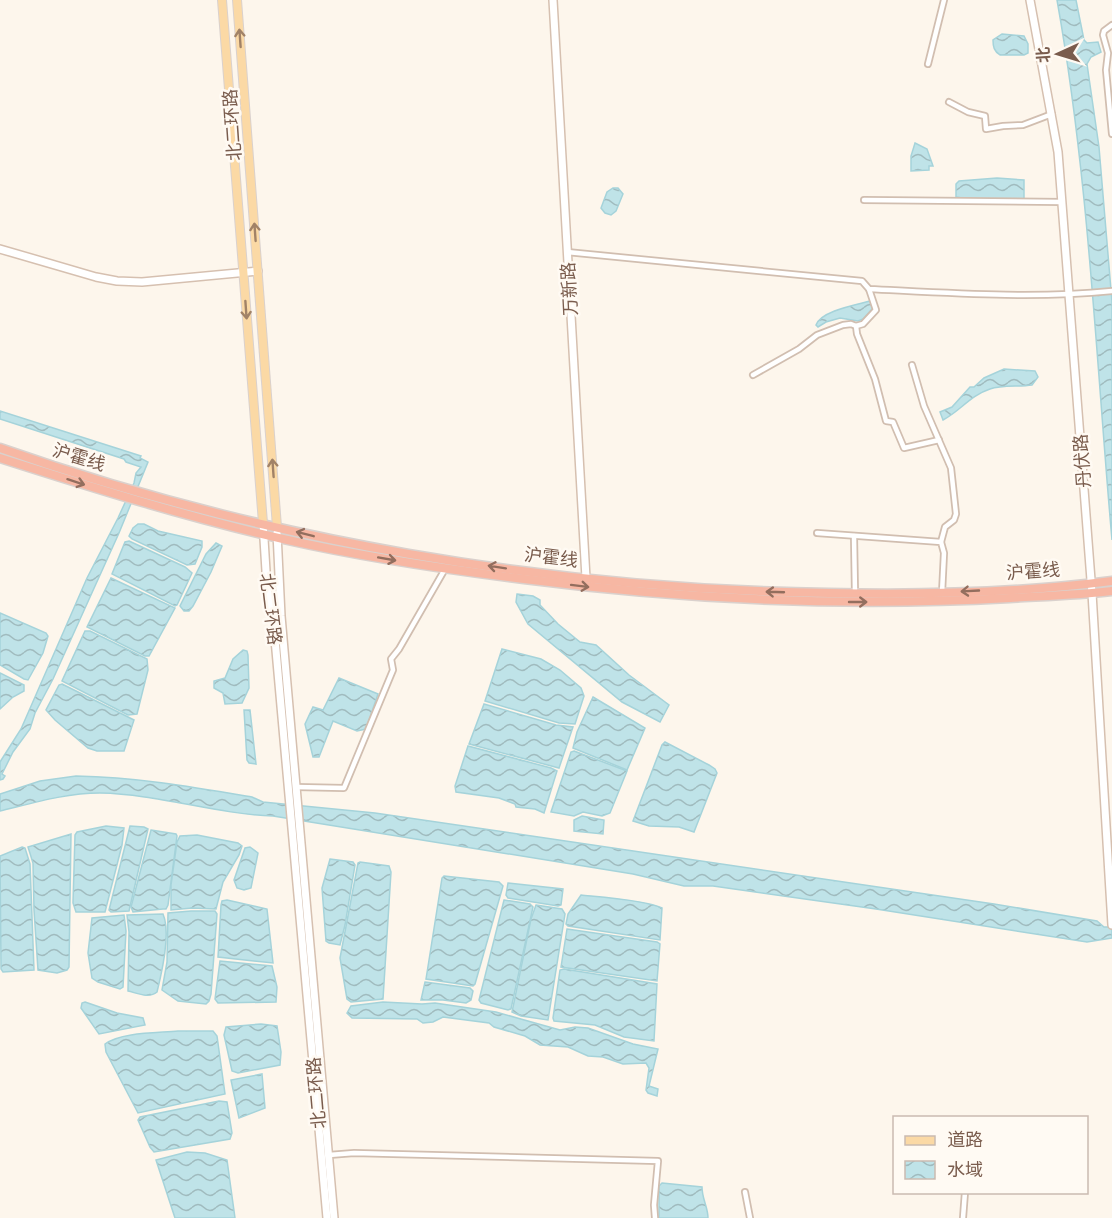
<svg xmlns="http://www.w3.org/2000/svg" width="1112" height="1218" font-family="'PT Sans Narrow','Noto Sans SC',sans-serif">
<style>
.water{fill:url(#water-waves);stroke:#a5d3da;stroke-width:1.5}
.lines{fill:none;stroke-linecap:round;stroke-linejoin:round}
.street-casing{stroke:#d1beb0;stroke-width:8}
.secondary-casing{stroke:#d6c0b0;stroke-width:10}
.primary-casing{stroke:#dad1cd;stroke-width:10}
.highway-casing{stroke:#dad1cd;stroke-width:11}
.street{stroke:#fff;stroke-width:4.5}
.secondary{stroke:#fff;stroke-width:7}
.primary{stroke:#fbd9a5;stroke-width:8}
.highway{stroke:#f7b7a3;stroke-width:8}
.oneway{stroke:#a18267}
.oneway2{stroke:#936e5e}
.labels{text-anchor:middle;dominant-baseline:central;stroke-width:5;stroke-linejoin:round;paint-order:stroke}
.street-label{font-size:18px;fill:#7a5c4d;stroke:#fffaf3}
</style>
<defs>
<pattern id="water-waves" width="16" height="10" patternUnits="userSpaceOnUse" patternTransform="scale(1.5)"><rect width="16" height="10" fill="#bfe3e8"/><path d="M0 5q4-4 8 0t8 0" fill="none" stroke="#a0bbbe"/></pattern>
</defs>
<rect width="100%" height="100%" fill="#fdf6ec"/>
<g class="water">
<path d="M1057,0H1076L1084,40L1087,43L1098,42L1101,52L1091,57L1087,64L1099,147L1112,302V540C1096,360 1089,179 1057,0Z"/>
<path d="M1002,34L1024,36L1028,44V53L1024,55H1000C994,51 993,47 993,40Z"/>
<polygon points="915,143 927,149 933,166 929,166 929,170 911,171 911,156"/>
<polygon points="997,178 1024,180 1024,199 974,200 956,197 956,184 959,181"/>
<polygon points="613,188 618,188 623,194 616,211 611,215 605,213 601,208 607,192"/>
<path d="M870,301L873,308L863,319L858,321L840,318L826,322L818,327L816,325C821,311 855,305 870,301Z"/>
<path d="M1004,369L1035,371L1038,377L1032,385C1019,387 1002,385 990,389C971,395 959,412 943,420L940,412L952,407L970,387H974L984,378Z"/>
<polygon points="0,411 141,456 140,458 148,462 119,533 53,679 35,713 30,729 13,752 2,774 5,776 3,779 0,780 0,762 21,729 87,578 118,518 134,483 136,473 141,467 126,462 124,459 0,419"/>
<polygon points="138,524 144,524 158,531 202,541 202,547 195,564 187,565 132,539 129,536 133,528"/>
<polygon points="129,541 185,567 192,573 177,605 175,606 112,574 125,542"/>
<polygon points="216,543 222,546 211,572 193,606 189,611 184,611 180,606 206,554"/>
<polygon points="111,578 175,608 149,656 145,656 87,627"/>
<polygon points="517,594 533,596 540,600 540,605 558,624 580,642 596,645 629,675 669,705 660,722 622,702 528,624 516,602"/>
<polygon points="0,613 46,633 48,636 43,653 28,680 24,679 0,665"/>
<polygon points="85,631 90,631 147,659 148,670 137,714 128,715 62,681"/>
<polygon points="502,649 541,659 560,670 581,688 584,696 575,724 559,723 485,701"/>
<polygon points="243,650 247,651 248,655 249,688 242,703 225,704 223,693 214,688 214,681 225,678 233,659"/>
<polygon points="0,673 24,685 24,691 13,697 0,709"/>
<polygon points="339,678 378,694 366,729 357,731 333,721 319,757 313,757 305,724 313,707 323,710"/>
<polygon points="62,684 134,720 124,751 97,751 88,748 55,720 46,710 59,685"/>
<polygon points="593,697 645,728 627,770 573,748 577,732"/>
<polygon points="484,704 556,725 573,727 559,768 469,744"/>
<polygon points="244,710 250,710 256,764 249,763 247,760"/>
<polygon points="665,742 709,765 715,769 717,773 694,832 679,827 649,826 633,821 662,745"/>
<polygon points="468,746 551,768 557,771 544,813 535,809 516,807 515,804 499,798 456,792 455,786"/>
<polygon points="574,751 627,771 610,813 602,816 583,812 574,816 551,812 571,752"/>
<path d="M76,776C136,777 193,787 252,797L263,802L375,813L994,904L1097,921L1104,927H1112V938L1087,942L876,909L713,886H684L633,874L273,816C215,814 158,794 100,793C66,793 33,803 0,811V794L40,781Z"/>
<polygon points="582,816 604,820 603,834 574,831 574,820"/>
<polygon points="106,826 124,828 122,845 105,912 76,912 73,903 75,835 77,832"/>
<polygon points="130,826 144,827 148,829 129,911 111,912 109,910"/>
<polygon points="151,830 176,834 177,836 168,905 166,909 163,909 133,912 131,907"/>
<polygon points="71,834 69,967 67,970 57,973 38,970 34,910 33,863 28,847"/>
<polygon points="197,835 238,843 242,846 239,855 223,882 216,909 192,908 171,910 171,885 177,842 180,836"/>
<polygon points="22,847 25,848 30,864 34,970 3,972 1,969 0,856"/>
<polygon points="250,847 258,853 251,888 244,890 237,888 234,880 245,848"/>
<polygon points="330,859 353,862 355,865 345,925 340,945 329,943 326,941 322,888"/>
<polygon points="360,862 389,866 391,872 383,999 351,1002 347,999 340,958 358,863"/>
<polygon points="444,876 499,882 503,886 475,984 473,986 426,979 442,878"/>
<polygon points="508,883 563,889 561,905 558,906 508,898 506,895"/>
<path d="M581,895C601,897 646,900 662,908L660,940L568,926L566,924L568,914Z"/>
<polygon points="227,900 267,909 273,963 218,957 221,905 222,901"/>
<polygon points="504,900 530,904 533,907 511,1009 508,1010 481,1003 479,1000"/>
<polygon points="536,905 562,909 565,914 548,1020 521,1016 512,1012 531,919"/>
<polygon points="191,911 215,911 217,914 211,994 209,1001 206,1004 178,1001 162,990 167,962 168,913"/>
<path d="M163,914C171,932 162,972 157,992C149,999 137,993 128,991L129,932L127,915Z"/>
<polygon points="124,915 126,931 123,987 120,989 98,982 92,978 88,953 92,918"/>
<polygon points="567,929 657,942 660,944 657,981 561,967"/>
<polygon points="220,961 272,966 277,987 276,1002 218,1003 215,999"/>
<polygon points="564,969 657,984 654,1041 624,1037 595,1025 554,1021 553,1018 560,970"/>
<polygon points="425,982 470,988 473,991 471,1000 466,1003 443,1000 421,1000"/>
<polygon points="85,1002 117,1013 143,1018 145,1025 99,1034 81,1008 82,1003"/>
<polygon points="383,1002 422,1004 435,1003 496,1012 560,1030 575,1027 588,1028 633,1044 658,1049 649,1086 658,1089 657,1096 648,1093 646,1090 649,1068 646,1063 623,1064 603,1057 588,1056 568,1047 540,1045 525,1036 494,1027 489,1023 443,1017 433,1022 423,1023 417,1019 352,1018 347,1013 351,1006"/>
<polygon points="261,1024 277,1026 281,1052 280,1065 238,1073 232,1071 224,1035 226,1027"/>
<path d="M178,1031H213L217,1036L225,1094L138,1113L106,1052L105,1044C121,1032 158,1033 178,1031Z"/>
<polygon points="262,1074 265,1108 239,1118 231,1080"/>
<polygon points="219,1101 227,1102 232,1133 230,1139 154,1152 150,1147 138,1120 140,1117"/>
<polygon points="187,1152 205,1153 227,1160 235,1218 175,1218 156,1160"/>
<path d="M662,1183L702,1187C702,1199 708,1207 708,1218H659V1186Z"/>
</g>
<g class="lines">
<defs>
<g id="street">
<polyline points="1112,25 1104,31 1103,35 1108,53 1106,70 1112,134"/>
<polyline points="928,64 944,0"/>
<polyline points="949,102 968,112 985,116 986,129 1003,126 1023,125 1052,114"/>
<polyline points="864,200 1062,202"/>
<path d="M567,252L862,281L869,289C950,293 1031,299 1112,291"/>
<polyline points="869,289 876,310 863,324 856,326 857,334 875,379 886,421 893,422 904,448 939,440"/>
<polyline points="912,365 924,406 951,468 956,514 954,520 945,527 941,542"/>
<polyline points="753,375 799,349 817,335 843,325 851,324 856,326"/>
<polyline points="817,533 941,542 944,553 942,593"/>
<polyline points="854,536 855,593"/>
<polyline points="296,787 344,788 393,670 391,659 399,649 445,569"/>
<polyline points="329,1155 354,1153 658,1161 654,1205 655,1218"/>
<polyline points="745,1192 750,1218"/>
<polyline points="963,1218 965,1192"/>
</g>
<g id="secondary">
<polyline points="553,0 586,578"/>
<polyline points="1030,0 1058,152 1092,593 1112,925"/>
<polyline points="0,249 96,277 117,281 142,282 258,271"/>
<polyline points="263,523 267,587 273,617 327,1218"/>
<polyline points="277,533 281,616 334,1218"/>
</g>
<g id="primary">
<polyline points="222,0 263,523"/>
<polyline points="237,0 277,527"/>
</g>
<g id="highway">
<path d="M0,448C265,541 548,589 829,593C923,595 1019,593 1112,581"/>
<path d="M0,458C94,488 187,517 283,539C363,557 443,569 524,579C687,600 846,607 1010,598C1044,596 1078,595 1112,591"/>
</g>
</defs>
<use href="#street" class="street-casing"/>
<use href="#secondary" class="secondary-casing"/>
<use href="#primary" class="primary-casing"/>
<use href="#highway" class="highway-casing"/>
<use href="#street" class="street"/>
<use href="#secondary" class="secondary"/>
<use href="#primary" class="primary"/>
<use href="#highway" class="highway"/>
</g>
<defs><path id="oneway-shaft" d="M-6 0H5M1.5-3L5.5 0L1.5 3" fill="none" stroke-width="1.6" stroke-linecap="round" stroke-linejoin="round" transform="scale(1.5)"/></defs>
<g class="oneway">
<use href="#oneway-shaft" transform="translate(240 38) rotate(-94)"/>
<use href="#oneway-shaft" transform="translate(255 232) rotate(-94)"/>
<use href="#oneway-shaft" transform="translate(246 310) rotate(86)"/>
<use href="#oneway-shaft" transform="translate(273 468) rotate(-94)"/>
</g>
<g class="oneway2">
<use href="#oneway-shaft" transform="translate(76 482) rotate(18)"/>
<use href="#oneway-shaft" transform="translate(305 534) rotate(-166)"/>
<use href="#oneway-shaft" transform="translate(387 559) rotate(10)"/>
<use href="#oneway-shaft" transform="translate(497 567) rotate(-171)"/>
<use href="#oneway-shaft" transform="translate(580 586) rotate(7)"/>
<use href="#oneway-shaft" transform="translate(970 591) rotate(177)"/>
<use href="#oneway-shaft" transform="translate(775 592) rotate(-178)"/>
<use href="#oneway-shaft" transform="translate(858 602)"/>
</g>
<g class="labels">
<g class="street-label">
<text transform="translate(232 125) rotate(-94)">北二环路</text>
<text transform="translate(569 289) rotate(-93)">万新路</text>
<text transform="translate(79 457) rotate(17)">沪霍线</text>
<text transform="translate(1082 461) rotate(-94)">丹伏路</text>
<text transform="translate(551 557) rotate(7)">沪霍线</text>
<text transform="translate(1033 571) rotate(-4)">沪霍线</text>
<text transform="translate(271 609) rotate(83)">北二环路</text>
<text transform="translate(316 1093) rotate(-95)">北二环路</text>
</g>
</g>
<rect x="893" y="1116" width="195" height="78" fill="#fffaf3" stroke="#cabbb1" stroke-width="1.5"/>
<rect x="905" y="1136" width="30" height="9" fill="#fbd9a5" stroke="#cabbb1" stroke-width="1.5"/>
<text x="947" y="1146" font-size="18" fill="#7a5c4d">道路</text>
<rect x="905" y="1161" width="30" height="18" fill="url(#water-waves)" stroke="#cabbb1" stroke-width="1.5"/>
<text x="947" y="1176" font-size="18" fill="#7a5c4d">水域</text>
<g transform="translate(1058 54) rotate(266)" stroke="#fffaf3" stroke-width="4.5" paint-order="stroke">
<path d="M0-4.5L10 22L0 15L-10 22Z" fill="#7a5c4d"/>
<text y="-9" font-size="16" font-weight="bold" text-anchor="middle" fill="#7a5c4d">北</text>
</g>
</svg>
